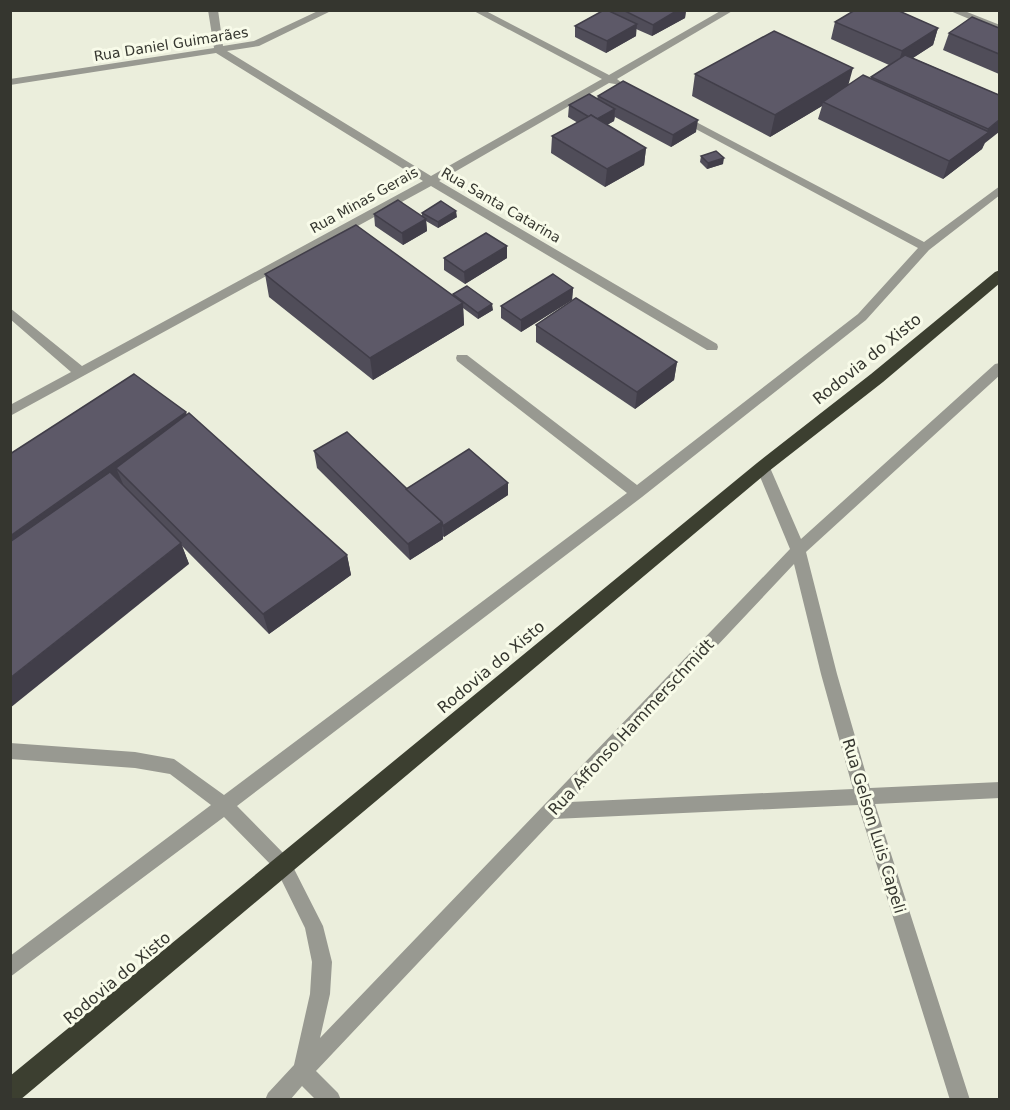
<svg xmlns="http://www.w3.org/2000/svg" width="1010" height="1110" font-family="'DejaVu Sans',sans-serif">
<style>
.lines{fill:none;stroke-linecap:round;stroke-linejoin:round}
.minor{fill:#989991;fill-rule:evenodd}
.highway{fill:#3c3f30;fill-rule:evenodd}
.wall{fill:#504d59}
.shaded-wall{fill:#413e49}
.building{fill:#5d5968;stroke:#413e49;stroke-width:1.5}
.labels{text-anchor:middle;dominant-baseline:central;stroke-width:6;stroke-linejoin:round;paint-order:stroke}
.far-street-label{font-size:14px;fill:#35362f;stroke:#f8fbe9}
.street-label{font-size:16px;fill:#35362f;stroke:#f8fbe9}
</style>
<rect width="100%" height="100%" fill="#ebeedc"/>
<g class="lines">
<g class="minor">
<polygon points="208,10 218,10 223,46 254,41 320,10 333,10 259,46 227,51 431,176 602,79 472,10 484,10 609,75 722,10 734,10 617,79 622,83 621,85 609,83 439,181 717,344 718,347 717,350 707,350 431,186 10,416 10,405 71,372 10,319 10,308 82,366 423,181 216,53 10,85 10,79 214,48"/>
<polygon points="948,10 962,10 1000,25 1000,32"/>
<path d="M681,114L924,242L1000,186V195L929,250L866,320L642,497L237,806L289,859L323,926L332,962L330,994L320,1038L790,549L756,467L758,463H768L801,539L995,364L1000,363V375L806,552L837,674L870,788L1000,782V798L875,804L970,1100H950L858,805L554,819L316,1071L338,1093L341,1100H316L302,1086L290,1100H265L268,1093L294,1065L310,994L312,962L305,928L277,871L224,817L10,977V956L211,805L170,774L135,768L10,759V743L135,752L174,759L224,795L627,493L457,361L456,358L457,355H467L637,485L858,314L918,248L677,119V115ZM794,564L821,674L853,789L570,802Z"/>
</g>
<polygon class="highway" points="1000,270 1000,283 883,382 769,471 20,1100 10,1100 10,1076 757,463 871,374 995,272"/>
</g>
<g class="wall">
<polygon points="604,10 686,10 685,18 652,36 636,29 636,36 606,53 575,37 575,26"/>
<polygon points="835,22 938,28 933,45 913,58 999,95 982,149 943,179 818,119 822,106 770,137 692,96 695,74 849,85 871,79 871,77 889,65 831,39"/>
<polygon points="999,28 999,74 943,50 949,33"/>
<polygon points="598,96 696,132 671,147 615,117 614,121 607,125 646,148 644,165 605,187 551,153 552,136 578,123 568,117 569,105 597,99"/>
<polygon points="701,156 723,164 707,169 700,162"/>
<polygon points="422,213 457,217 438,228 426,221 427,231 403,245 375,226 374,214 422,216"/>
<polygon points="444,258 507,258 465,284 444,270"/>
<polygon points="265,274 453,295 493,310 478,319 463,308 464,325 373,380 269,297"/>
<polygon points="573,288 572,300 521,332 501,318 501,306"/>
<polygon points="536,325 677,362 674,380 635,409 536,342"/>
<polygon points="187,415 347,555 351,575 269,634 182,546 189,564 10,454"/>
<polygon points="314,451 406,489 508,495 444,537 443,536 443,539 410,560 317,468"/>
</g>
<g class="shaded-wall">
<polygon points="678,10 686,10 685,18 652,36 653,25"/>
<polygon points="637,24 636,36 606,53 607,41"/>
<polygon points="938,28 933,45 897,68 902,51"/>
<polygon points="853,68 847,90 823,102 822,106 770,137 775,115"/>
<polygon points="615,109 614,121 594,132 595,120"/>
<polygon points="698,120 696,132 671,147 673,135"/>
<polygon points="999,120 999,132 985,143 982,149 943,179 949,161 985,135 988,129"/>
<polygon points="646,148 644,165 605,187 607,169"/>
<polygon points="724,158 723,164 707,169 708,163"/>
<polygon points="456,211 457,217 438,228 438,222"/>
<polygon points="426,219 427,231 403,245 402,233"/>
<polygon points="507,246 507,258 465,284 464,272"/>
<polygon points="573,288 572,300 521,332 521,320"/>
<polygon points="463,303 464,325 373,380 370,358"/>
<polygon points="492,304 493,310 478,319 478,313"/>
<polygon points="677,362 674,380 635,409 637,392"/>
<polygon points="186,412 193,434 116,468 123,484 10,566 10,536"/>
<polygon points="508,483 508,495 444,537 443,526"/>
<polygon points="442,522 443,539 410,560 408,544"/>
<polygon points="181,543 189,564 10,708 10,678"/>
<polygon points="347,555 351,575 269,634 263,614"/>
</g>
<g class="building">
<polygon points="604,10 607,10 637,24 607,41 575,26"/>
<polygon points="623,10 678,10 653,25"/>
<polygon points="855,10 897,10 938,28 902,51 835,22"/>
<polygon points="972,17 999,28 999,54 949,33"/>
<polygon points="774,31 853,68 775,115 695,74"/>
<polygon points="905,55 999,95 999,120 988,129 871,77"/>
<polygon points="863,75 989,132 949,161 823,102"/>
<polygon points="623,81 698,120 673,135 598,96"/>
<polygon points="589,94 615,109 597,119 591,115 589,117 569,105"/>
<polygon points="591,115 646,148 607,169 552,136"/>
<polygon points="716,151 724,158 708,163 701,156"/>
<polygon points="398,200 426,219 402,233 374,214"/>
<polygon points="441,201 456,211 438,222 422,213"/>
<polygon points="356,225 463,303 370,358 265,274"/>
<polygon points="486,233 507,246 464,272 444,258"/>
<polygon points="553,274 573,288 521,320 501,306"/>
<polygon points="467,286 492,304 478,313 453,294"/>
<polygon points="576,298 677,362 637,392 536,325"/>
<polygon points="134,374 186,412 10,536 10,454"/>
<polygon points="189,413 347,555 263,614 116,468"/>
<polygon points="347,432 442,522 408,544 314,451"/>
<polygon points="469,449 508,483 443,526 442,522 406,489"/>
<polygon points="110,472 181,543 10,678 10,542"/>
</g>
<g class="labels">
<g class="far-street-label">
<text transform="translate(171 44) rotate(-9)">Rua Daniel Guimarães</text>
<text transform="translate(364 200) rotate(-29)">Rua Minas Gerais</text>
<text transform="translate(501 205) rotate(30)">Rua Santa Catarina</text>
</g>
<g class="street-label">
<text transform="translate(867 359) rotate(-39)">Rodovia do Xisto</text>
<text transform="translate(491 667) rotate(-40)">Rodovia do Xisto</text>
<text transform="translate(631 727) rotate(-47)">Rua Affonso Hammerschmidt</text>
<text transform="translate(874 826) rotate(73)">Rua Gelson Luis Capeli</text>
<text transform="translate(117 978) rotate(-40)">Rodovia do Xisto</text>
</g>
</g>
<rect width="1010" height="1110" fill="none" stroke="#35362f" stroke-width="24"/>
</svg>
